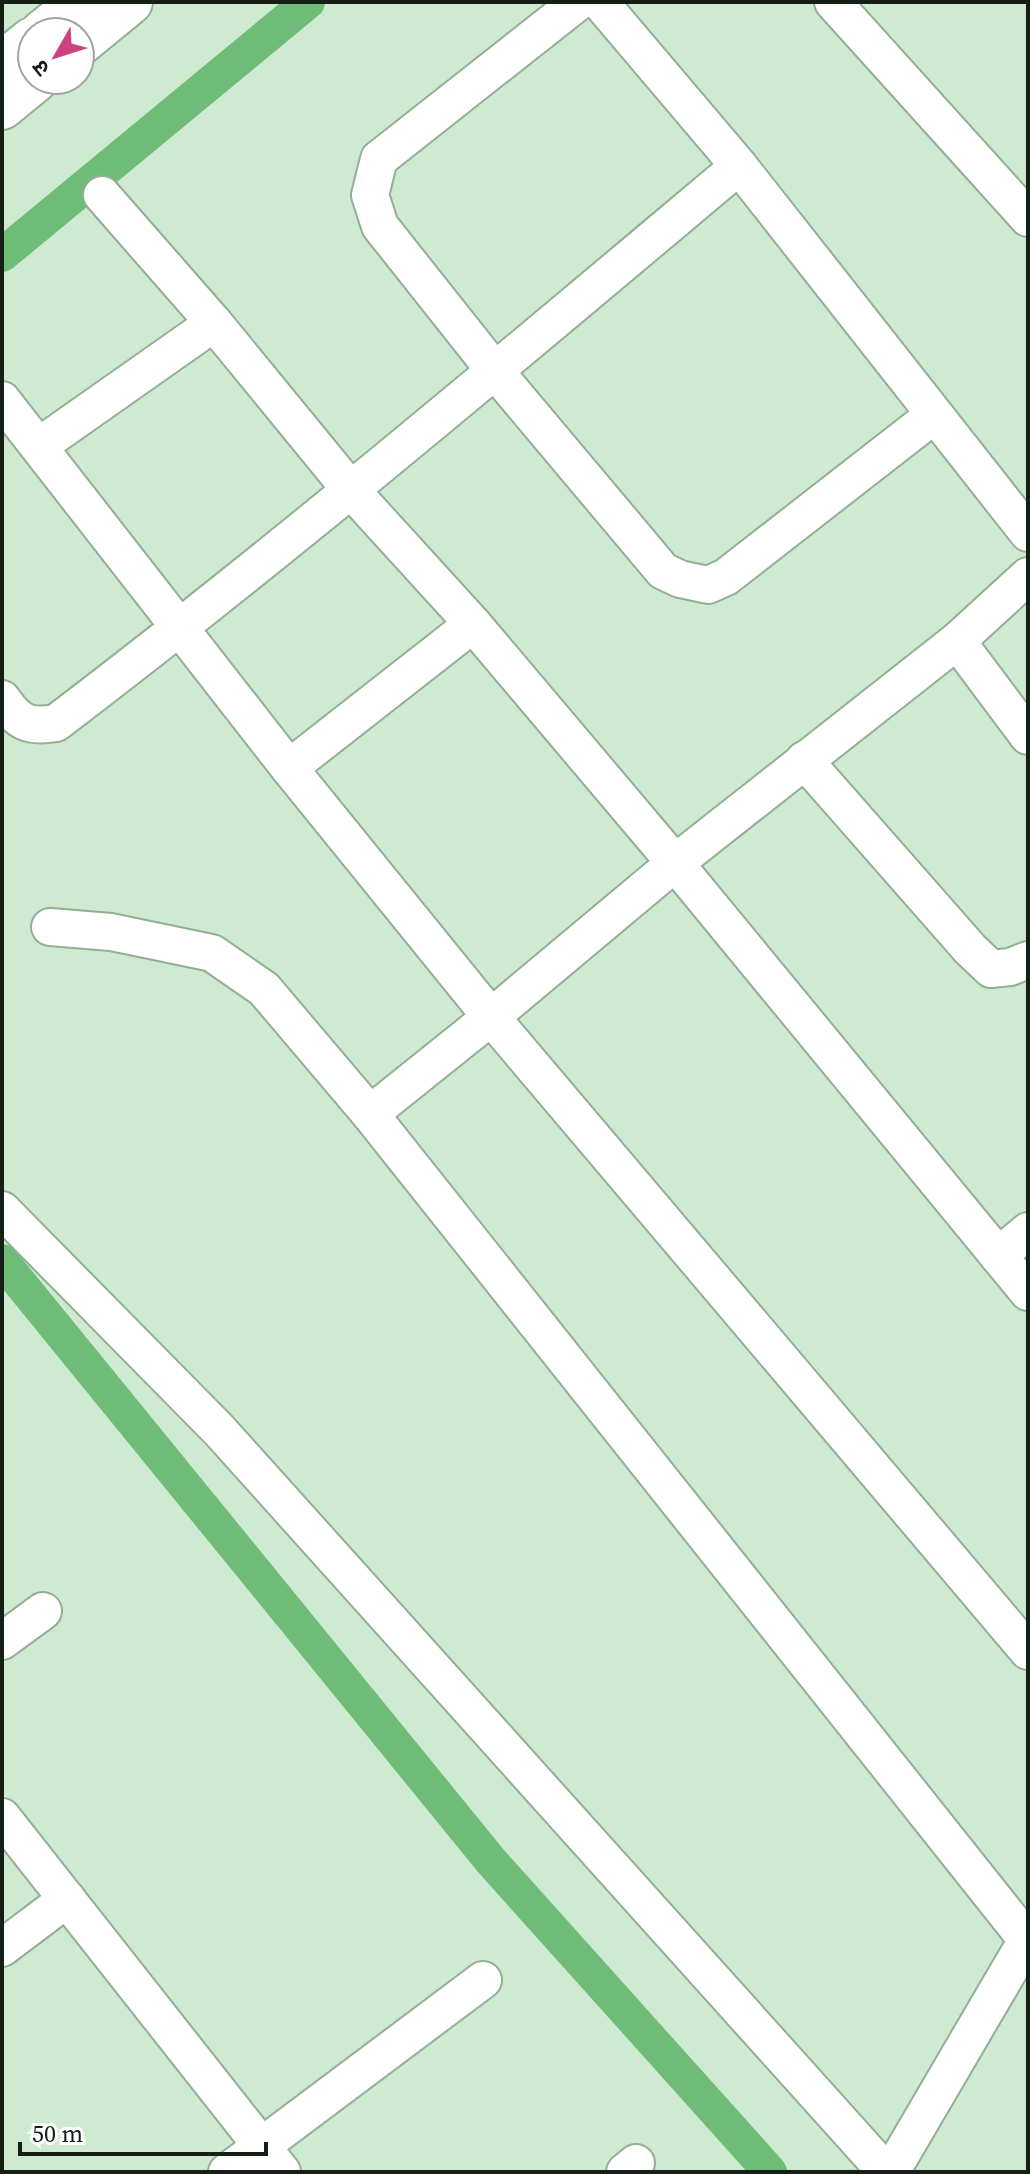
<svg xmlns="http://www.w3.org/2000/svg" width="1030" height="2174" font-family="'Source Serif 4','Noto Sans Devanagari',serif">
<style>
.lines{fill:none;stroke-linecap:round;stroke-linejoin:round}
.canal{stroke:#6fbb78;stroke-width:34}
.street-casing{stroke:#94ae96;stroke-width:40}
.secondary-casing{stroke:#94ae96;stroke-width:48}
.street{stroke:#fff;stroke-width:36}
.secondary{stroke:#fff;stroke-width:44}
</style>
<rect width="100%" height="100%" fill="#ceead0"/>
<g class="lines">
<g class="canal">
<polyline points="2,255 308,2"/>
<polyline points="2,1261 491,1861 770,2172"/>
</g>
<defs>
<g id="street">
<polyline points="578,2 379,159 370,195 380,226 495,371 663,571 680,579 708,585 726,577 934,415"/>
<polyline points="600,2 739,166 1028,533"/>
<polyline points="833,2 1028,218"/>
<polyline points="102,195 214,323 350,489 473,624 675,863 1028,1292"/>
<polyline points="2,400 289,768 491,1017 1028,1651"/>
<polyline points="39,446 214,323"/>
<polyline points="957,641 1028,736"/>
<path d="M2,699C18,722 28,728 56,723C290,545 514,355 739,166"/>
<polyline points="804,760 970,949 991,969 1010,967 1028,960"/>
<polyline points="289,768 473,624"/>
<polyline points="50,927 111,932 212,953 264,989 370,1114 1027,1940"/>
<polyline points="370,1114 491,1017 675,863 957,641 1028,576"/>
<polyline points="2,1210 219,1430 886,2172"/>
<polyline points="998,1256 1028,1231"/>
<polyline points="2,1641 43,1611"/>
<polyline points="2,1817 282,2172"/>
<polyline points="2,1948 67,1899"/>
<polyline points="227,2172 483,1980"/>
<polyline points="625,2172 636,2163"/>
<polyline points="891,2172 1028,1938"/>
</g>
<g id="secondary">
<polyline points="43,32 81,2"/>
<polyline points="80,43 130,2"/>
<polyline points="2,64 32,40"/>
<polyline points="2,107 35,80"/>
</g>
</defs>
<use href="#street" class="street-casing"/>
<use href="#secondary" class="secondary-casing"/>
<use href="#street" class="street"/>
<use href="#secondary" class="secondary"/>
</g>
<rect width="1030" height="2174" fill="none" stroke="#151f16" stroke-width="8"/>
<g transform="translate(56 56) rotate(231)"><circle r="38" fill="#ffffff" stroke="#a1a5a2" stroke-width="2"/>
<path d="M0-6L14 30L0 20L-14 30Z" fill="#cc4380"/>
<text y="-12" font-size="22" font-weight="bold" text-anchor="middle" fill="#151f16">उ</text>
</g>
<path d="M20 2142v12h246v-12" fill="none" stroke="#151f16" stroke-width="4"/>
<text x="32" y="2142" font-size="24" fill="#151f16" stroke="#ffffff" stroke-width="6" paint-order="stroke">50 m</text>
</svg>
